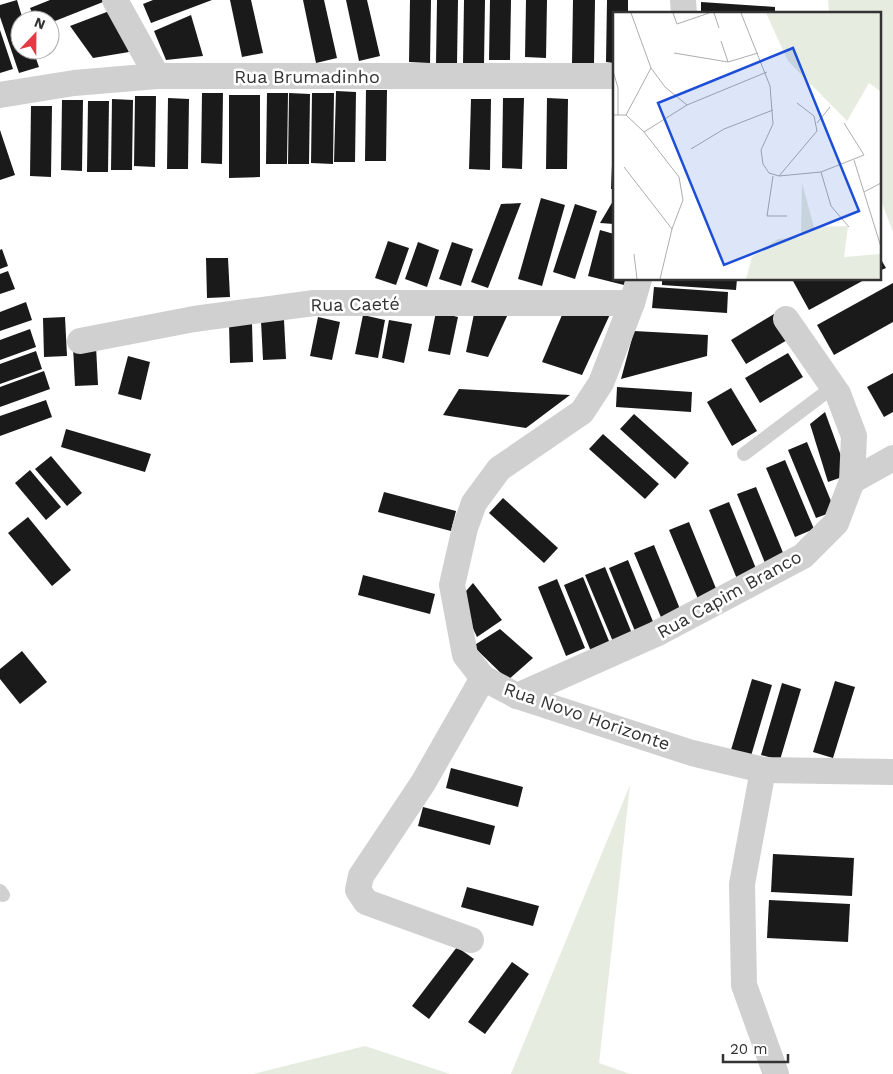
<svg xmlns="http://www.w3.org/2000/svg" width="893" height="1074" font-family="'Work Sans',sans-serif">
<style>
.green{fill:#e6ecdf}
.building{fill:#1a1a1a}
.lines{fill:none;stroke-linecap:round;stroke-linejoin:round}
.lane{stroke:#d0d0d0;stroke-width:14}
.street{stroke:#d0d0d0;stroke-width:26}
.labels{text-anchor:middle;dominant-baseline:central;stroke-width:5;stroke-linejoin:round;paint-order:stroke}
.street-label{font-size:18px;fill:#333;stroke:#fff}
.inset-road{fill:none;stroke:#adadad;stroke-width:1}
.view{fill:#1d4ed8;fill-opacity:0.15;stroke:#1d4ed8;stroke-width:2.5}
.inset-edge{fill:none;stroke:#333;stroke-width:2.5}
</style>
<rect width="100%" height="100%" fill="#fff"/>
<g class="green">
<polygon points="828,0 893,0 893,232 879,195 879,14 829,14"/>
<polygon points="630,785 599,1063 630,1074 511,1074"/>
<polygon points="365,1046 450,1074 253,1074"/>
</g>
<g class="building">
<polygon points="17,0 23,20 20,20 20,50 33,50 39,67 19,73 0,17 0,5"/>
<polygon points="50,0 103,0 103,2 50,23 50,20 35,20 30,8"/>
<polygon points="153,0 212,0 151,23 143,4"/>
<polygon points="230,0 251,0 263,53 242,57"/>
<polygon points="303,0 324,0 337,58 316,63"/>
<polygon points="346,0 367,0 380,56 359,61"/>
<polygon points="410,0 431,0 430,63 409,62"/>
<polygon points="437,0 458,0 457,65 436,64"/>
<polygon points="464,0 485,0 484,64 463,64"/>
<polygon points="490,0 511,0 510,60 489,60"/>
<polygon points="526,0 547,0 546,58 525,57"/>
<polygon points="573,0 595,0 594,64 572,63"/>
<polygon points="607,0 628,0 628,14 614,14 614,63 606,62"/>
<polygon points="701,2 775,7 775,14 701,14"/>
<polygon points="112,10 129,52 93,58 70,26"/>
<polygon points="191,15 203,56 166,60 154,31"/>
<polygon points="0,30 13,69 0,73"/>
<polygon points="366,90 387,90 386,161 365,161"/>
<polygon points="336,91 356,92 355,162 334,162"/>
<polygon points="202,93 223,93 222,164 201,163"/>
<polygon points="267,93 288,93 287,164 266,164"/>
<polygon points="289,93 310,94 309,164 288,164"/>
<polygon points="312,93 334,93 333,164 311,163"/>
<polygon points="229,95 260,95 260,177 229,178"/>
<polygon points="135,96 156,96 155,167 134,166"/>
<polygon points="168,98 189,99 188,169 167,169"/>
<polygon points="503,98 524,98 522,169 502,168"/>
<polygon points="547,98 568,99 567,169 546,169"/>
<polygon points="112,99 133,100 132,170 111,170"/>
<polygon points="471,99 491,99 490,170 469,169"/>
<polygon points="62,100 83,100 82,171 61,170"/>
<polygon points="88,101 109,101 108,172 87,172"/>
<polygon points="31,106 52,106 51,177 30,176"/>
<polygon points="0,130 15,175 0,180"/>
<polygon points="612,165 614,165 614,189 611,189"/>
<polygon points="541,198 565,205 542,286 518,279"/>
<polygon points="613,201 614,201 614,224 600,223"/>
<polygon points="521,203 488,288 471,282 501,204"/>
<polygon points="575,204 597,211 575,279 553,272"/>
<polygon points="600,230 614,234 614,279 626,279 624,285 588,276"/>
<polygon points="388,241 409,248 396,285 375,278"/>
<polygon points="418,242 439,250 427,287 405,279"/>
<polygon points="452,242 473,249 461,286 439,279"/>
<polygon points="2,249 8,266 0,269 0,250"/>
<polygon points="879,256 886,268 879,271"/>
<polygon points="206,258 228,258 230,297 207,298"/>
<polygon points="8,271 15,289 0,294 0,274"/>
<polygon points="662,279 737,279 736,290 662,285"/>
<polygon points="796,279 866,279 809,310 793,281"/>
<polygon points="893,283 893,322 834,355 817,325"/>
<polygon points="654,287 728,292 727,313 652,308"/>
<polygon points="26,302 32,320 0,331 0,312"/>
<polygon points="612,310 582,375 542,362 562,315"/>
<polygon points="436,312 458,317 450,355 428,351"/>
<polygon points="474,314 508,314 488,357 466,352"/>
<polygon points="774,314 789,339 746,364 731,340"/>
<polygon points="363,315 385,320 378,358 355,354"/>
<polygon points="65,317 67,356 44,357 43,318"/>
<polygon points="318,317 340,322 332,360 310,356"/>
<polygon points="284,320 286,359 263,360 261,321"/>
<polygon points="389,320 412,324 404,363 382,358"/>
<polygon points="229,323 252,323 253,362 230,363"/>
<polygon points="30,329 36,347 0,360 0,340"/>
<polygon points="634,331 708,335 707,356 621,379"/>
<polygon points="73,346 96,346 98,385 75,386"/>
<polygon points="36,351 42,369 0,384 0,364"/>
<polygon points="788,353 803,377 760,403 745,378"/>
<polygon points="128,356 150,362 141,400 118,394"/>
<polygon points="44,371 50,389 0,407 0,387"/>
<polygon points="893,373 893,412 884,417 867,387"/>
<polygon points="617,387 692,392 691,412 616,407"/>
<polygon points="731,388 757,431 732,446 707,402"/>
<polygon points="459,389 570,395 526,428 443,415"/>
<polygon points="46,400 52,417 0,436 0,416"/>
<polygon points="825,412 848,475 828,482 810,424"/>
<polygon points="634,414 689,463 675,479 620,429"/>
<polygon points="66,429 151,454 145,472 61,447"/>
<polygon points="603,434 659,484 645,499 589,449"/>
<polygon points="807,442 835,511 816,518 788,450"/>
<polygon points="51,456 82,493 67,506 35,469"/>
<polygon points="785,460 814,529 795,537 766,468"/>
<polygon points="30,470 61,507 46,520 15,483"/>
<polygon points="756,487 784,555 765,563 737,494"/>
<polygon points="384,492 456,511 451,531 378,512"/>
<polygon points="503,498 558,548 544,563 489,513"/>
<polygon points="729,502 757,571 737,579 709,510"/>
<polygon points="28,517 71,570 52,586 8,533"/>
<polygon points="689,522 717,591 698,599 669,530"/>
<polygon points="654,545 682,614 663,622 634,553"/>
<polygon points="628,560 656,629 637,636 609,568"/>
<polygon points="605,567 633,636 614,644 585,575"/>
<polygon points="363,575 435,594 430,614 358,595"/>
<polygon points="583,577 611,646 592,654 564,585"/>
<polygon points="557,579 585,648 566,656 538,587"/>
<polygon points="473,583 502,620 477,637 459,599"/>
<polygon points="500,629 533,658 508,680 473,646"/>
<polygon points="22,651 47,682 20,704 0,679 0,669"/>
<polygon points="752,679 772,685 751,756 731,750"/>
<polygon points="835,681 855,687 833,758 813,752"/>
<polygon points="782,683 801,689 780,760 761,755"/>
<polygon points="451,768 523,787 518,807 446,788"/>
<polygon points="423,807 495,826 490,845 418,826"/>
<polygon points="773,854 854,858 852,896 771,892"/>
<polygon points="467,887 539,906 533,926 461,907"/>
<polygon points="769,900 850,904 848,942 767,938"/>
<polygon points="457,947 474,959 429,1019 412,1006"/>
<polygon points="512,962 529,974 485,1034 468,1022"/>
</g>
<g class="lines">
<g class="lane">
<polyline points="744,454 833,387"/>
<polyline points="0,891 3,895"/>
</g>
<g class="street">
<polyline points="115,0 157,76"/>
<polyline points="683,0 684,14"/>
<polyline points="0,95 74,83 157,76 614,76"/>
<polyline points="639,279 632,303 601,383 582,412 499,469 474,503 465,528 452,585 465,655 483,678 517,696 692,753 763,770 893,772"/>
<polyline points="80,341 194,319 314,303 632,303"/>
<polyline points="852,481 893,458"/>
<polyline points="517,696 656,634 803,556 836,523 852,481 854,436 838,394 786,319"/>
<polyline points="763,770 742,884 744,985 776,1074"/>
<polyline points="471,940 366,902 358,890 361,876 423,783 483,678"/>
</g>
</g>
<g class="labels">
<g class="street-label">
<text x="307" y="76">Rua Brumadinho</text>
<text transform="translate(355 304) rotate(-1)">Rua Caeté</text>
<text transform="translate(729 594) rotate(-29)">Rua Capim Branco</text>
<text transform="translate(587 716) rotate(19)">Rua Novo Horizonte</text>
</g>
</g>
<g transform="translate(613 12)">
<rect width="268" height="268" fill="#fff"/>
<path d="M153,1H267V79L256,71L234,109L175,49ZM189,171L201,215L235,214L231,245L267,242V267H133L139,245L165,227L188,225Z" fill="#e6ecdf"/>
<path class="inset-road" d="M60,1L64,12L96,1M101,1L106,16M128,1L157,74L160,112L148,138L150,152L156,161L166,164L208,160L251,143L231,111M108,29L115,50M61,41L115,50L145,41M38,56L52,75L74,93M0,59L5,76V103M0,103H13L31,120L66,165L70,188L59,217L47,267M13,103L38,56L18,1M204,111L217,95M31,120L74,93L154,60M78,137L111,117L160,98M241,148L268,235M11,155L59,217M208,160L218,194L236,215M160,164L154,204H174M166,164L204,119L201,104L184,91M251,180L268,171M21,242L24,267"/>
<path class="view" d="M180,36L246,199L111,253L45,91Z"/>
<rect width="268" height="268" class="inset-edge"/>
</g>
<g transform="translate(35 35) rotate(22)"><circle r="24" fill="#ffffff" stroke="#adadad"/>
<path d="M0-4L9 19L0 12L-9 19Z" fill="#e63946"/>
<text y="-8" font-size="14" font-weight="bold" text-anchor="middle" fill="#333333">N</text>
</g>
<path d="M723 1054v8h65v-8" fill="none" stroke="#333333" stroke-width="2.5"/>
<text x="730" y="1054" font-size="15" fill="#333333" stroke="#ffffff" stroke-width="4" paint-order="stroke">20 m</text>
</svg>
